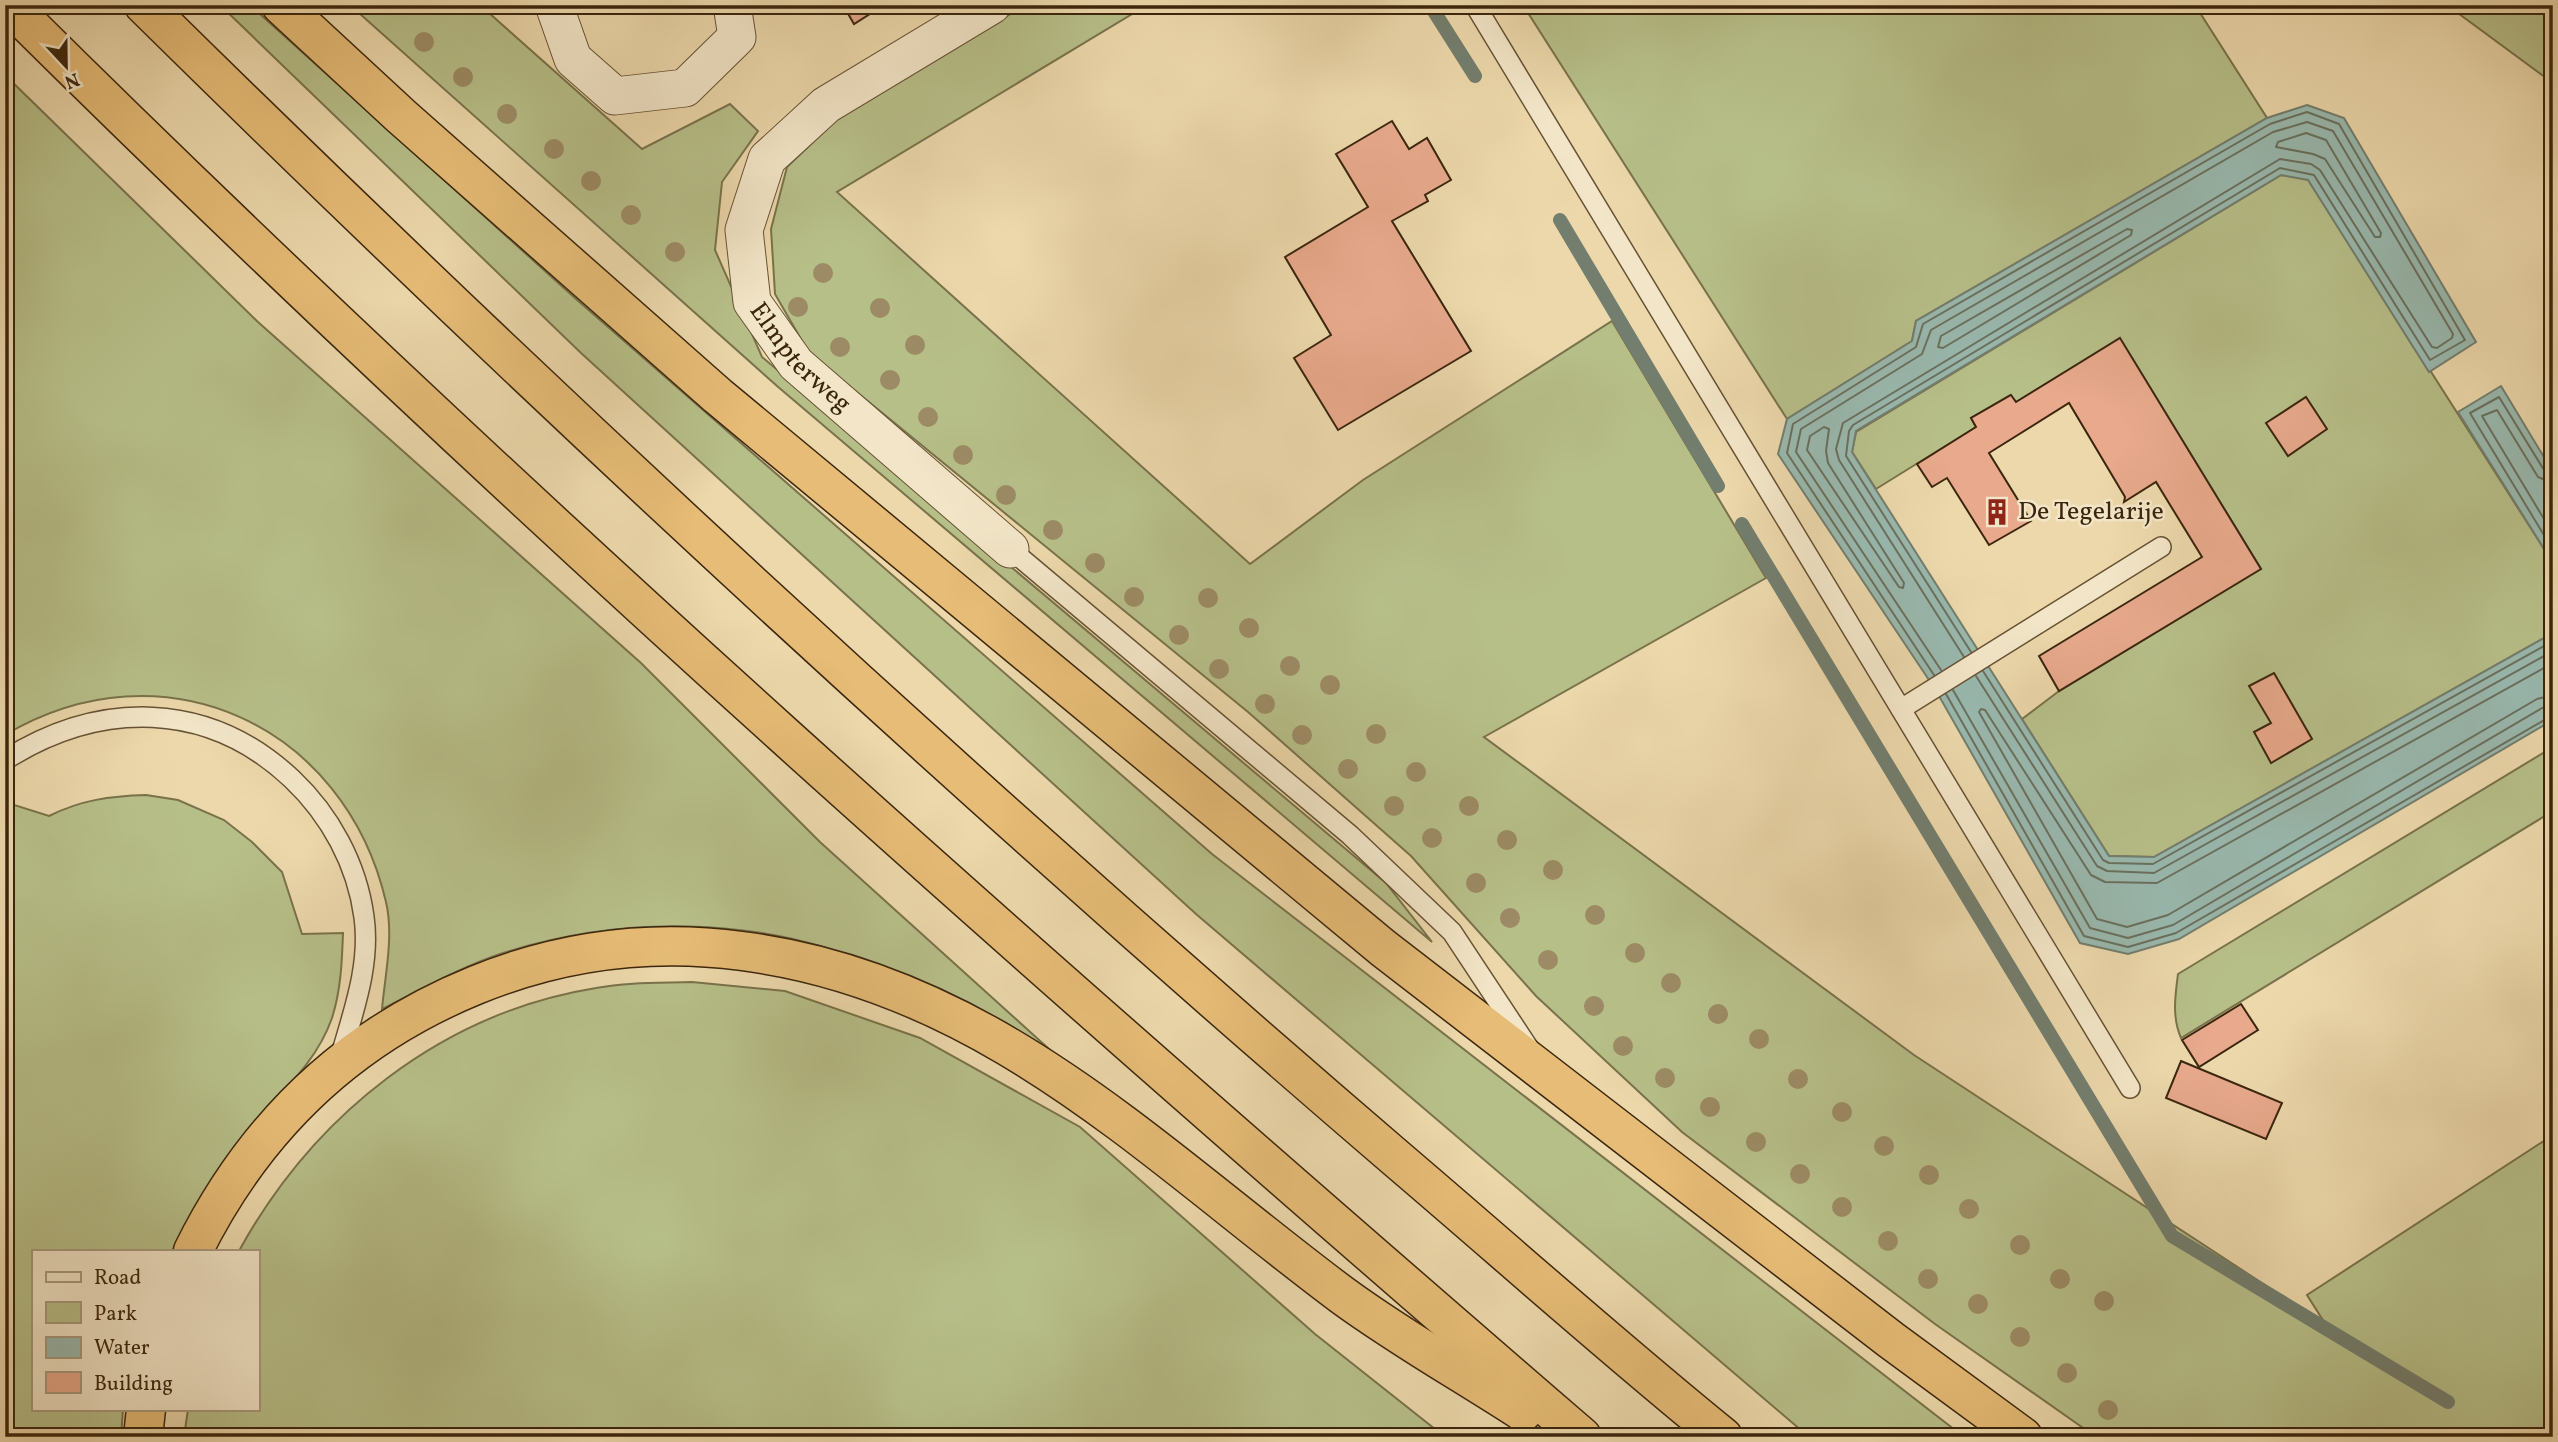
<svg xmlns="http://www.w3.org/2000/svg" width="2558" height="1442" font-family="Vollkorn,serif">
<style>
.green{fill:#b7bf89;stroke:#79724b;stroke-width:2}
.water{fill:#99b9af;stroke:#737e6e;stroke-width:2}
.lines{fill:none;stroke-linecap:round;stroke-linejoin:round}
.shore{stroke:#6a705e;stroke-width:2}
.stream{stroke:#737e6e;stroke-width:14}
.building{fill:#e8a98c;stroke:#3b260d;stroke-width:2}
.service-casing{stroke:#675234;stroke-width:22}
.minor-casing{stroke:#675234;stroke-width:39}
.motorway-casing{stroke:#3b260d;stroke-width:41}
.service{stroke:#f3e6c8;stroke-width:19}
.minor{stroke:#f3e6c8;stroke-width:37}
.motorway{stroke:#e6bc76;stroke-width:38}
.tree{fill:#9c8b65}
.labels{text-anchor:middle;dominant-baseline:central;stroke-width:5;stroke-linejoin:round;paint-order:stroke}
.street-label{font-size:26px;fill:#3b260d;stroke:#f3e6c8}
.poi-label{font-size:26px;fill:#3b260d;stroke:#f3e6c8;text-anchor:start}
</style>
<rect width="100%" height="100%" fill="#ecd8ab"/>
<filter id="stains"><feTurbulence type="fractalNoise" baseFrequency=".00286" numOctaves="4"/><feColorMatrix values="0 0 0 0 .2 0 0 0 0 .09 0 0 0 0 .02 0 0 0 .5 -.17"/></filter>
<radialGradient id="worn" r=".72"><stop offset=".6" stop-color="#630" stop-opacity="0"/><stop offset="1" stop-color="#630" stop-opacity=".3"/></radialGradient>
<g class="green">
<polygon points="220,5 250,5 576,299 1212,854 1964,1437 1809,1437 1196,914 581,353"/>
<polygon points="350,5 480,5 642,149 730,104 758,131 722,182 715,250 762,357 1386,883 1432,942 777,386"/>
<polygon points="1025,5 1147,5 837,192 1250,564 1363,480 1612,321 1766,578 1484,737 1914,1055 2326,1325 2307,1295 2553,1135 2553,1437 2096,1437 1935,1324 1682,1132 1536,996 1411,856 1248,712 809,353 775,294 771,229 787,167 836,120"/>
<polygon points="1523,5 2195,5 2267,118 1916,321 1912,341 1787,419"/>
<polygon points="2447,5 2553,5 2553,83"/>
<path d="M5,75L258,322L641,663L820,842L1059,1058C998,1027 937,992 873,965C758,916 622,915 503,953C461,967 422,989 382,1009C385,975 394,936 386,902C345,725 163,641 5,735Z"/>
<polygon points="2281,175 2308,179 2553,563 2553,633 2154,857 2109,856 2022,719 2059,691 2261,569 2120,339 2016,402 2010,395 1971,418 1976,427 1876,489 1852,452 1856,432"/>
<path d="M2553,747V811L2181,1038C2172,1017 2175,997 2178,974Z"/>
<path d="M146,795L178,800L224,820L252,842L282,872L302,934L343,933C342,961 341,990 332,1018C315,1067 274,1098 243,1137C215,1173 193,1211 172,1251H33V1409H123L121,1437H17L5,1396V802L49,816C81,800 110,796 146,795Z"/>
<path d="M692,982L785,991L920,1038L1080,1127L1315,1334L1445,1437H184L188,1409H257V1251H239C313,1116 441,1013 596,988C627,982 660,983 692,982Z"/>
</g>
<g class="water">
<polygon points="2307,105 2344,118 2476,342 2429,372 2308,180 2281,175 1856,431 1852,452 2109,856 2154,857 2553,633 2553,720 2179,939 2128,954 2080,943 1935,689 1778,454 1787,419 1912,341 1916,321 2267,118"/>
<polygon points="2501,386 2553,472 2553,563 2458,412"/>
</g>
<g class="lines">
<g class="shore">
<polygon points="2306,133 2326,140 2381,233 2380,237 2375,237 2325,159 2313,154 2276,147 2278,142"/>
<polygon points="2127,229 2132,230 2131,235 1943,348 1938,347 1941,336"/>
<polygon points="1824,427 1829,429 1826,451 1828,463 1904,583 1903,588 1899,587 1807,450 1810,436"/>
<polyline points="2553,474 2544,470 2499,397 2470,413 2553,550"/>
<polyline points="2553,483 2538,477 2497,410 2482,416 2553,534"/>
<polyline points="2553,663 2157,883 2105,882 2091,875 1985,710 1981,709 1979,712 2097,919 2127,927 2168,915 2537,699 2553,695"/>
<polyline points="1941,670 1796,452 1801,429 1922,354 1931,330 2273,132 2307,122 2333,131 2453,334 2452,338 2437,348 2432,347 2320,170 2311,164 2280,159 1843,423 1836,449 1839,460 1964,657"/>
<polyline points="1983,671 2103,860 2109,863 2153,864 2553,641"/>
<polyline points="1934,675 1787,453 1793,424 1916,347 1923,324 2270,124 2307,112 2339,124 2465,340 2430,360 2314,175 2280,168 1853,425 1849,431 1846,456 1971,652"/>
<polyline points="1976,676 2097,866 2107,871 2154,873 2553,651"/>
<polyline points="1953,690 2090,928 2128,938 2173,925 2542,708 2553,706"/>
<polyline points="1946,694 2084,936 2128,947 2176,933 2553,715"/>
</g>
<g class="stream">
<polyline points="1430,5 1475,76"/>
<polyline points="1560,220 1718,486"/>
<polyline points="1742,524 2172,1236 2448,1402"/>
</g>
</g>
<g class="building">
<polygon points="843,5 884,5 854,24"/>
<polygon points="1392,121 1409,149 1427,138 1451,180 1425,195 1428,201 1392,221 1471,351 1338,430 1294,358 1331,335 1285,257 1368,207 1336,154"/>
<polygon points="2120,338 2261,569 2059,691 2039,656 2202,557 2156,482 2124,502 2125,497 2069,403 1989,453 2031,521 1989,545 1947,478 1932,487 1917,464 1976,427 1971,418 2011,395 2016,402"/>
<polygon points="2306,397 2327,429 2288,456 2266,423"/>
<polygon points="2274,673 2312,739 2271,763 2254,732 2271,723 2249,686"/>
<polygon points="2241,1004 2258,1030 2199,1067 2182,1040"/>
<polygon points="2181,1061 2282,1103 2266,1139 2166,1098"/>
</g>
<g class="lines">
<defs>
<g id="service">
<polyline points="1475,5 2130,1088"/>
<polyline points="1010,549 1350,835 1452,932 1528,1047"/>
<polyline points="1901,709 2161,547"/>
<path d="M5,760C100,700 208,700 292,779C330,815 357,864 364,917C371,966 352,1015 339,1062"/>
</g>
<g id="minor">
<polyline points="554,5 573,59 615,96 685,88 737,37 732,5"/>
<path id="s1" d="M992,5L826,105L767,159L744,230L752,302L796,364L1010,549"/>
</g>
<g id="motorway">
<path d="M9,5C513,505 1045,973 1582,1437"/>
<path d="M144,5C549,404 966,789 1397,1159C1505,1251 1612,1347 1723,1437"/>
<polyline points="281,5 401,116 718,396 1383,948 1891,1340 2023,1437"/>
<path d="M193,1251C254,1128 348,1037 476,985C562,950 651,939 742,951C988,982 1153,1154 1342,1295C1399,1337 1463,1373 1523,1412"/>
<polyline points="143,1437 146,1409"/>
</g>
</defs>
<use href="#service" class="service-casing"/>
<use href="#minor" class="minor-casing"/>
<use href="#motorway" class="motorway-casing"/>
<use href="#service" class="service"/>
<use href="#minor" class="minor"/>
<use href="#motorway" class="motorway"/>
</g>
<g class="tree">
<circle cx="424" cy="42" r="10"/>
<circle cx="463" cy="77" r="10"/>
<circle cx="507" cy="114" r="10"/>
<circle cx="554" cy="149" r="10"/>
<circle cx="591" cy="181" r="10"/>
<circle cx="631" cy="215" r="10"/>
<circle cx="675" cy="252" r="10"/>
<circle cx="823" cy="273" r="10"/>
<circle cx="798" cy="307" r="10"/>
<circle cx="880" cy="308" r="10"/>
<circle cx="915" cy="345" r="10"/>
<circle cx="840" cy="347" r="10"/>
<circle cx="890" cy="380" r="10"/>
<circle cx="928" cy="417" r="10"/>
<circle cx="963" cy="455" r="10"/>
<circle cx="1006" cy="495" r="10"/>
<circle cx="1053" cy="530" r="10"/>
<circle cx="1095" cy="563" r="10"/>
<circle cx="1134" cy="597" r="10"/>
<circle cx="1208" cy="598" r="10"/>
<circle cx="1249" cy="628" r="10"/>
<circle cx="1179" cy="635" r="10"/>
<circle cx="1290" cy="666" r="10"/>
<circle cx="1219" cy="669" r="10"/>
<circle cx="1330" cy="685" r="10"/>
<circle cx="1265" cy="704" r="10"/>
<circle cx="1376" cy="734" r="10"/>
<circle cx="1302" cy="735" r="10"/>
<circle cx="1348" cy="769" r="10"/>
<circle cx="1416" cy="772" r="10"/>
<circle cx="1394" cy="806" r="10"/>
<circle cx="1469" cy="806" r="10"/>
<circle cx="1432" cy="838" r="10"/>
<circle cx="1507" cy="840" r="10"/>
<circle cx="1553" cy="870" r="10"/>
<circle cx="1476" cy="883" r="10"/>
<circle cx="1595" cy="915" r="10"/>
<circle cx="1510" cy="918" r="10"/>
<circle cx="1635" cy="953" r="10"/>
<circle cx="1548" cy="960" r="10"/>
<circle cx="1671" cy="983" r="10"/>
<circle cx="1594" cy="1006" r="10"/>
<circle cx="1718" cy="1014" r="10"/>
<circle cx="1759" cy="1039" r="10"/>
<circle cx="1623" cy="1046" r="10"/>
<circle cx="1665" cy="1078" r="10"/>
<circle cx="1798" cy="1079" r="10"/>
<circle cx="1710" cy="1107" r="10"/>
<circle cx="1842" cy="1112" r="10"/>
<circle cx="1756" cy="1142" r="10"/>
<circle cx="1884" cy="1146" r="10"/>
<circle cx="1800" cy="1174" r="10"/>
<circle cx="1929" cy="1175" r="10"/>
<circle cx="1842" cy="1207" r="10"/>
<circle cx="1969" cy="1209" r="10"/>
<circle cx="1888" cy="1241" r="10"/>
<circle cx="2020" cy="1245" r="10"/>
<circle cx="1928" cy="1279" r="10"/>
<circle cx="2060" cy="1279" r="10"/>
<circle cx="2104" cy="1301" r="10"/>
<circle cx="1978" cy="1304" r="10"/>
<circle cx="2020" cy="1337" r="10"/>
<circle cx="2067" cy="1373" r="10"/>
<circle cx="2108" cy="1410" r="10"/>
</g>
<defs>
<symbol id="building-bare" viewBox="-9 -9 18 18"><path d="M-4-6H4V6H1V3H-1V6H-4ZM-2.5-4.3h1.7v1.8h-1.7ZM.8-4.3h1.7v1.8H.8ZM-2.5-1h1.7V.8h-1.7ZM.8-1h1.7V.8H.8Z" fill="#8f2418" stroke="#f3e6c8" stroke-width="2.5" paint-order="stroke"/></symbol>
</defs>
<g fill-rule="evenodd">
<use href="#building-bare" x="1978" y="493" width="38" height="38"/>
</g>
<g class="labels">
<g class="street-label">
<text stroke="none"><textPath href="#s1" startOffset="495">Elmpterweg</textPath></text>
</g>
<g class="poi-label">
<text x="2018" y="512">De Tegelarije</text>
</g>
</g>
<rect width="2558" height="1442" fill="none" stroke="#ecd8ab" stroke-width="28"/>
<rect x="7" y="7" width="2544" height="1428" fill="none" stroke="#3b260d" stroke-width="3.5"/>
<rect x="14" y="14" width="2530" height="1414" fill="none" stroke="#3b260d" stroke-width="2"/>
<rect x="32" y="1250" width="228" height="161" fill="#f3e6c8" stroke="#a9997d" stroke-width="2"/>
<rect x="46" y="1272" width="35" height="10" fill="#f3e6c8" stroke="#a9997d" stroke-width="2"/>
<text x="94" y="1284" font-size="21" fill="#3b260d">Road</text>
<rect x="46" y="1302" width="35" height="21" fill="#b7bf89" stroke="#a9997d" stroke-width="2"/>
<text x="94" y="1320" font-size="21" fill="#3b260d">Park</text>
<rect x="46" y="1337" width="35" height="21" fill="#99b9af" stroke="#a9997d" stroke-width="2"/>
<text x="94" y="1354" font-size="21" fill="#3b260d">Water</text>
<rect x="46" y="1372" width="35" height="21" fill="#e8a98c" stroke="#a9997d" stroke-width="2"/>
<text x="94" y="1390" font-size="21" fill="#3b260d">Building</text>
<g transform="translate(66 66) rotate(158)" stroke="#f3e6c8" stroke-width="5" paint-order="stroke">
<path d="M0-5L12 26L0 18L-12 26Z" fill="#3b260d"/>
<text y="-10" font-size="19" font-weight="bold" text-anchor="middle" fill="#3b260d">N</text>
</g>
<rect width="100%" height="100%" filter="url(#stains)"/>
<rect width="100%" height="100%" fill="url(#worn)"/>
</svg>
